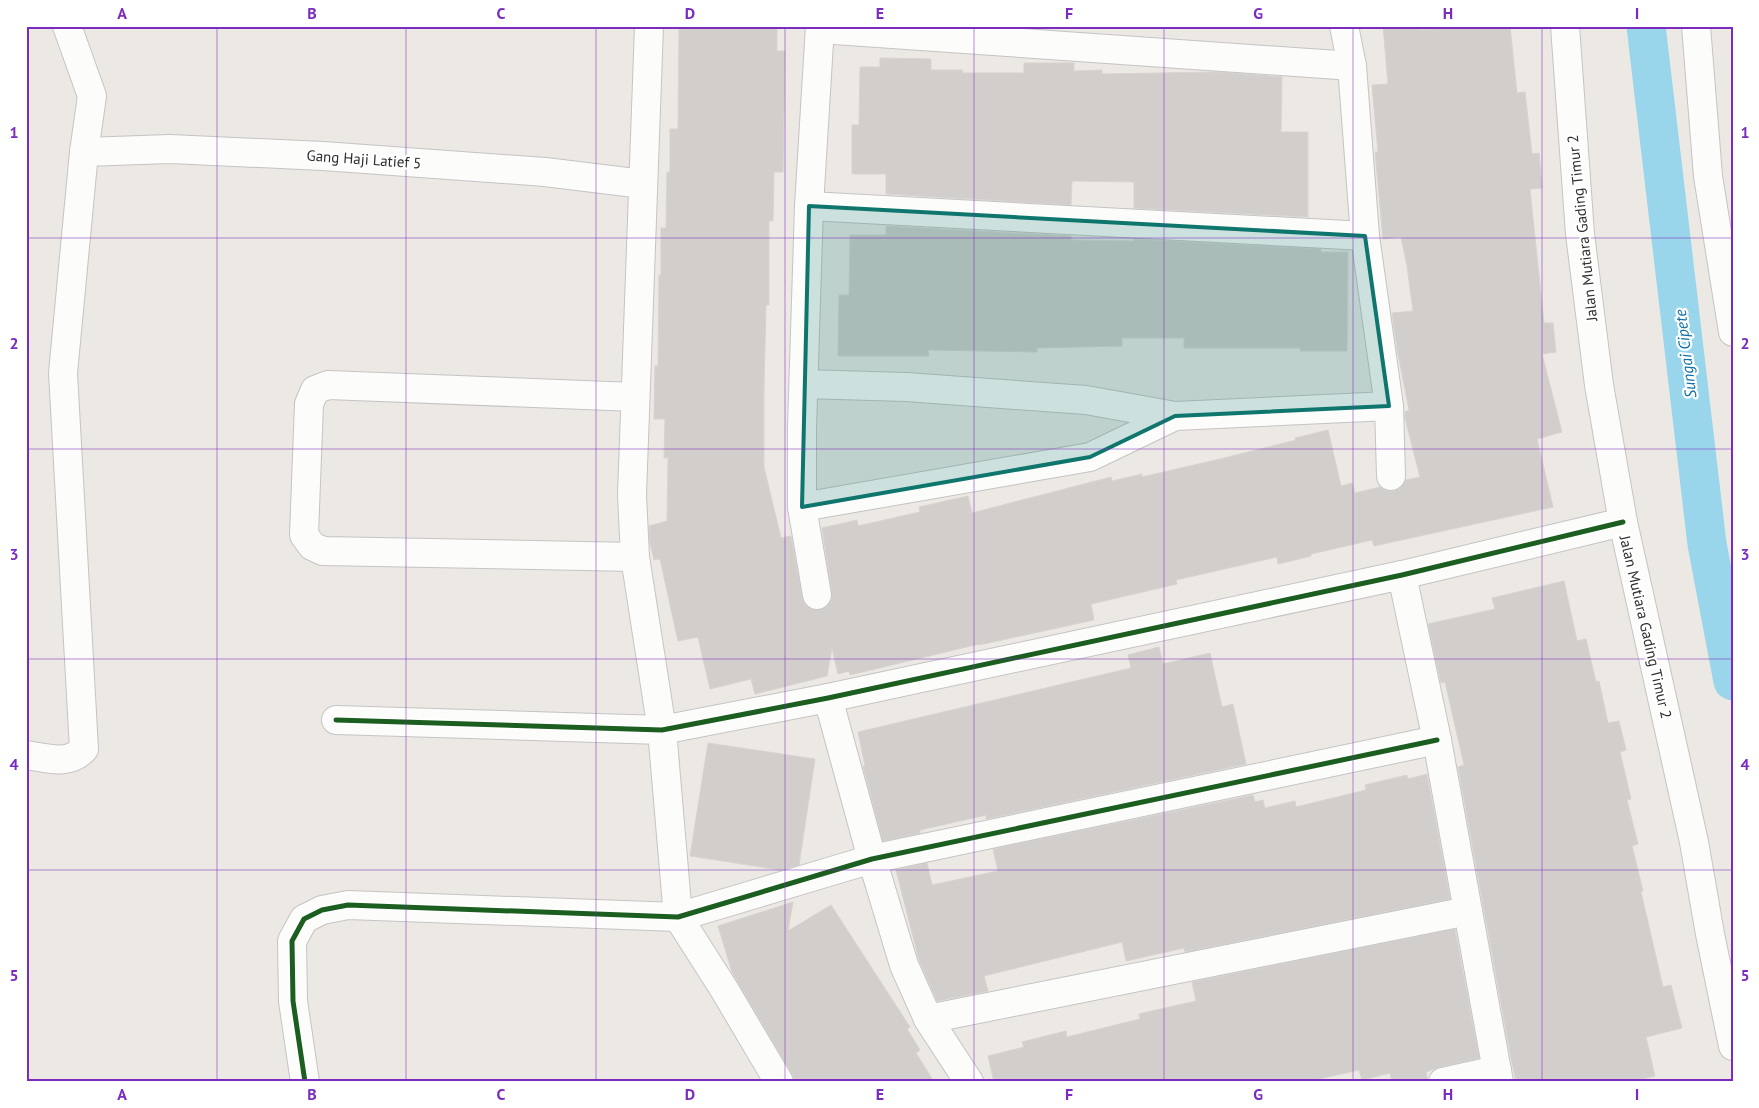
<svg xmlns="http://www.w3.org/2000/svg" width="1759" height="1108" font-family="'PT Sans',sans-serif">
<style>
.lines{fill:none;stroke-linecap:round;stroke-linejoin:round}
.canal{stroke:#99d6ec;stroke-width:39}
.building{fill:#d1cecb;stroke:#d7d4d0}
.minor-casing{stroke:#c5c4c5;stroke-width:30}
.minor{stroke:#fcfcfb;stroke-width:28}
.cycleway-casing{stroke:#fff;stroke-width:8}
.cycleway{stroke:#1b5e20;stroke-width:5}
.marked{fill:#0f766e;fill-opacity:0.2;stroke:#0f766e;stroke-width:4;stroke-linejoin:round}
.grid{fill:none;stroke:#7b2cbf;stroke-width:1;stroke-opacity:0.55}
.labels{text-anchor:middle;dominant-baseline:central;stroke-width:4.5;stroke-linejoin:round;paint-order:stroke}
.street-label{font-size:15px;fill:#2e2e2e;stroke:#fff}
.water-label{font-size:16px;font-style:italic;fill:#0d6fa3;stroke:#fff}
.neatline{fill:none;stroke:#7b2cbf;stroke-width:2}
.grid-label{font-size:16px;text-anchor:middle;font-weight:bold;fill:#7b2cbf}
</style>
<rect width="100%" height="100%" fill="#ece8e4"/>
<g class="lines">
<polyline class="canal" points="1646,26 1707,544 1733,681"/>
</g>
<g class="building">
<polygon points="740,26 777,26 777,51 785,51 783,172 774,172 773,221 769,221 769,305 766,305 764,386 764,467 781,538 791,536 802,598 805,605 811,609 820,610 827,607 832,600 832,592 822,528 857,520 858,526 920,512 919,507 968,496 972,513 1111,477 1112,481 1142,474 1142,477 1220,459 1296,440 1295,438 1328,430 1341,486 1352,483 1355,493 1380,487 1384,490 1392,492 1400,489 1406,480 1420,477 1405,418 1405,412 1409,410 1397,349 1392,313 1413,311 1407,266 1401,237 1383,239 1375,152 1378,152 1372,85 1388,84 1383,26 1421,26 1422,30 1461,26 1510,26 1517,93 1525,92 1532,154 1539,153 1542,188 1530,189 1544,323 1553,323 1556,352 1542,354 1562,432 1537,439 1553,507 1374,546 1372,540 1311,554 1311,556 1278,564 1277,557 1176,580 1177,584 1091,604 1094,620 979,645 979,644 850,675 849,671 838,674 832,648 827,676 755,694 751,679 710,689 698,637 678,641 660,559 654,560 650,543 649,526 667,521 668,458 664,458 665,419 654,419 655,366 658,366 659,275 661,275 661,228 666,228 667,172 670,172 670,129 678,129 679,28 740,28"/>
<polygon points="880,58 931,59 931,70 963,70 962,73 1024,73 1024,63 1074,63 1074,71 1102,70 1102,74 1218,72 1282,77 1281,132 1308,132 1308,217 1134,208 1134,182 1072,181 1071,205 886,194 886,174 852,174 852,125 859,125 860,67 880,67"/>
<polygon points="886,226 1071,236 1071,240 1134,241 1134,239 1321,249 1321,252 1348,252 1347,351 1300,351 1300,348 1184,348 1184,338 1122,338 1122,346 1037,348 1037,352 928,350 929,356 838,356 839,295 849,295 850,235 886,235"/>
<polygon points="1564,581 1577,641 1586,639 1596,682 1599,681 1608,723 1619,721 1626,750 1620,752 1631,799 1627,800 1638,844 1632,846 1643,891 1641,892 1663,987 1671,985 1682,1028 1646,1037 1655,1076 1629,1082 1516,1082 1510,1053 1458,767 1464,765 1445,682 1441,683 1428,624 1495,609 1492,598"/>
<polygon points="1159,647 1163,664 1210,653 1222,707 1233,704 1246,764 986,819 986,815 920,830 920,833 883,841 863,766 865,766 858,732 1131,668 1128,655"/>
<polygon points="708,743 815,759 799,865 780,870 690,856"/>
<polygon points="1427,774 1450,899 1185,952 1184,948 1126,961 1122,942 984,976 988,991 937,1001 919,960 896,870 927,863 932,885 998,871 993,849 1253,795 1255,802 1263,800 1265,808 1295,801 1296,807 1366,790 1365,785 1407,775 1408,779"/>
<polygon points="793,902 788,931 831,905 910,1027 907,1029 920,1050 916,1053 934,1082 795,1082 792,1074 732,972 718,926"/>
<polygon points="1455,929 1479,1058 1440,1067 1426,1072 1428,1082 1392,1082 1390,1073 1362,1080 1359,1070 1305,1082 994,1082 988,1056 1024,1047 1022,1042 1066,1031 1067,1037 1140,1019 1139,1014 1196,1001 1192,982"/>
</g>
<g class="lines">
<defs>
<g id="minor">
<polyline points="649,26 632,495 635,557 662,730 678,917 724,989 779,1082"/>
<polyline points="820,26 809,206 802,428 802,507 1090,457 1175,416 1389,406"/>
<polyline points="1344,26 1352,66 1365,236 1389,406 1391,476"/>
<polyline points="1565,26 1580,234 1599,385 1623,522 1694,842 1710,934 1733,1046"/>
<polyline points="1696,26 1708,176 1733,332"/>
<polyline points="820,29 1352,66"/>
<polyline points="84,152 170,149 323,156 545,172 643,184"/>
<polyline points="809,206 1365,236"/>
<polyline points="804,384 906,387 1086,400 1175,416"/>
<polyline points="635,397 328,385 315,390 309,404 304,535 312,546 323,551 635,557"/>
<polyline points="802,507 817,595"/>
<polyline points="1402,575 1437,740 1499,1082"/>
<polyline points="828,698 872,859 904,965 928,1019 969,1082"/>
<polyline points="336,720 662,730 828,698 1402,575 1623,522"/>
<path d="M26,755C47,758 68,766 84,749L63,373L84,152L92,96L67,26"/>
<polyline points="928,1019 1468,911"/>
<polyline points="305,1082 293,1001 292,941 304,919 322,910 348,905 678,917 872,859 1437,740"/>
<polyline points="1443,1082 1497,1070"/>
</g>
</defs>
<use href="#minor" class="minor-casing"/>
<use href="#minor" class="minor"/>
<defs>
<g id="cycleway">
<polyline points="336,720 662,730 828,698 1402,575 1623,522"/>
<polyline points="305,1082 293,1001 292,941 304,919 322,910 348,905 678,917 872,859 1437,740"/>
</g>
</defs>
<use href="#cycleway" class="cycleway-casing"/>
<use href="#cycleway" class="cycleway"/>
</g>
<path class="marked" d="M809,206L1365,236L1389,406L1175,416L1090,457L802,507Z"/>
<path class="grid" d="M217,26V1082M406,26V1082M596,26V1082M785,26V1082M974,26V1082M1164,26V1082M1353,26V1082M1542,26V1082M26,238H1733M26,449H1733M26,659H1733M26,870H1733"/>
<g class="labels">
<g class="street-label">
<text transform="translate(364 159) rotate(4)">Gang Haji Latief 5</text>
<text transform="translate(1582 228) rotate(-96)">Jalan Mutiara Gading Timur 2</text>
<text transform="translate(1646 627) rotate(77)">Jalan Mutiara Gading Timur 2</text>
</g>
<g class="water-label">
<text transform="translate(1685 354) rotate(-97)">Sungai Cipete</text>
</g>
</g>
<rect width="1759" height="1108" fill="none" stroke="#ffffff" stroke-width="55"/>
<rect x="28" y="28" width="1704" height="1052" class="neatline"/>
<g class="grid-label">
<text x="122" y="19">A</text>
<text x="312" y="19">B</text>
<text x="501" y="19">C</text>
<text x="690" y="19">D</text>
<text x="880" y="19">E</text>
<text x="1069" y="19">F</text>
<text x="1258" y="19">G</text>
<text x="1448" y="19">H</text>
<text x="1637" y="19">I</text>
<text x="14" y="138">1</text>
<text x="1745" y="138">1</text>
<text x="14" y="349">2</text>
<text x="1745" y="349">2</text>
<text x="14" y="560">3</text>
<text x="1745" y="560">3</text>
<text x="14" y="770">4</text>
<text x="1745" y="770">4</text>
<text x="14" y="981">5</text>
<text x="1745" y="981">5</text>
<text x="122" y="1100">A</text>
<text x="312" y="1100">B</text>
<text x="501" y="1100">C</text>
<text x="690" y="1100">D</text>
<text x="880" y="1100">E</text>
<text x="1069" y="1100">F</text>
<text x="1258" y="1100">G</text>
<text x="1448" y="1100">H</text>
<text x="1637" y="1100">I</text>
</g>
</svg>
